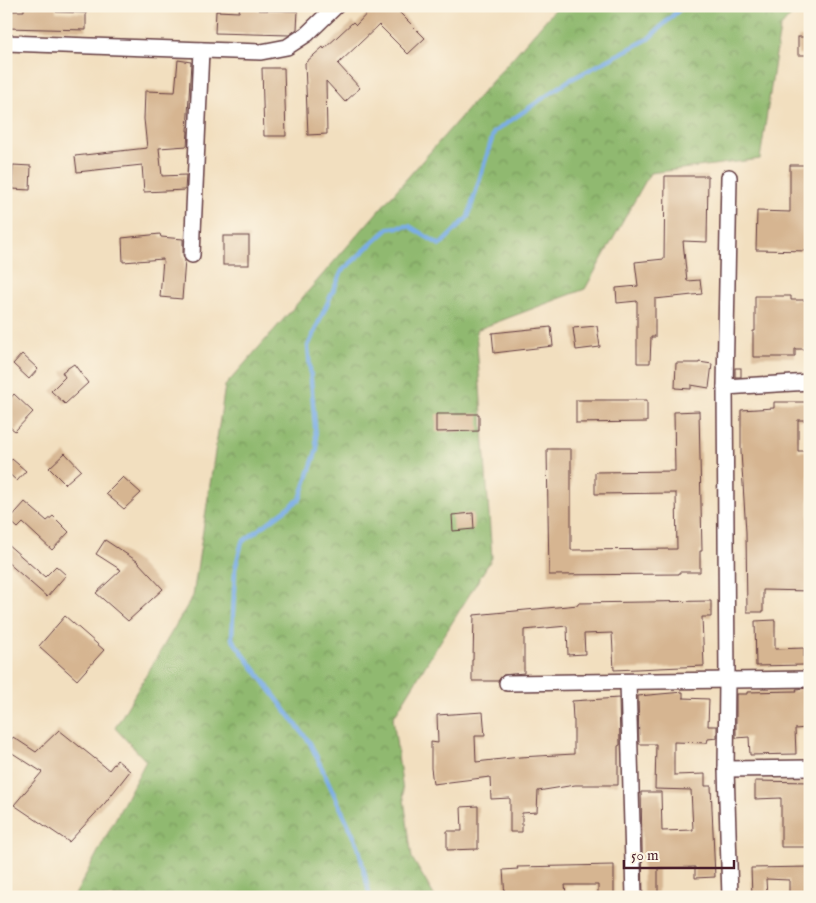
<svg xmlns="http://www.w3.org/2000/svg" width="816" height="903" font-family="'IM FELL English',serif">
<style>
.forest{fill:url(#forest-crowns);stroke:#6d6c4e}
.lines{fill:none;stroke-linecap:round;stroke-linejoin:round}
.stream{stroke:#7aade6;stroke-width:4.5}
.building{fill:#d6b591}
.minor-casing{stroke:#633c41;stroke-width:18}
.minor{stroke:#fff;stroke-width:15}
</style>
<defs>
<pattern id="forest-crowns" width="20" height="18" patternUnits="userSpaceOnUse" patternTransform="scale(1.25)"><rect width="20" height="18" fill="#90b970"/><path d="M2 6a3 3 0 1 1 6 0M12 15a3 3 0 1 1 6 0" fill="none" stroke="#78965c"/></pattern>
</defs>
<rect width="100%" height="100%" fill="#fcf5e5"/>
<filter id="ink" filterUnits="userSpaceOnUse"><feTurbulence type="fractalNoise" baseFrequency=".02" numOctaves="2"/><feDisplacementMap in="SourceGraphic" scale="10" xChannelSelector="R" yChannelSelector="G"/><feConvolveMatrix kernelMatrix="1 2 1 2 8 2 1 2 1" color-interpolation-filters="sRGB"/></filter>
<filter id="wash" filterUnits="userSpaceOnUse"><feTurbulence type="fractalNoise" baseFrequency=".0096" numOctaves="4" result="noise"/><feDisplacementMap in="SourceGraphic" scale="20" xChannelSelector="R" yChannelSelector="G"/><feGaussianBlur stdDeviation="1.12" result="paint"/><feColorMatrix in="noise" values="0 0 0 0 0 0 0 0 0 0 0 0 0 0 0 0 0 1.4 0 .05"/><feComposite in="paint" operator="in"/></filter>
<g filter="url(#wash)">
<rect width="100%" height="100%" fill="#f2dfbf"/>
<polygon class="forest" points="558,6 799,6 780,28 760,159 650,173 585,289 476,330 492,558 393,718 412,858 435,897 74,897 146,761 115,728 193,596 225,386"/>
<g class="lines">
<polyline class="stream" points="370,897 358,845 310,743 232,639 235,569 242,542 300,499 317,449 308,346 342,271 389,228 409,226 440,245 468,217 494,132 568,81 648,39 683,6"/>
</g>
<g id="blocks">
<g class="building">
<polygon points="24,6 56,6 56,12 86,13 86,30 6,28 6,11 24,11"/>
<polygon points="240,6 258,6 258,10 298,11 297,29 289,35 215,33 216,11 239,12"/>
<polygon points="374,6 393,6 425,38 408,54 379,25 338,64 360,88 345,102 326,81 327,134 308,135 305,63 323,47 324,49 353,22 356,25"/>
<rect x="798" y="37" width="12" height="18"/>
<polygon points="178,60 191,62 187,131 188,131 187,146 159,148 162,176 186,175 185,190 144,192 142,165 77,172 75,156 147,148 144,119 145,91 175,92"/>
<polygon points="262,68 284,68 286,136 264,136"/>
<polygon points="13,165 31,166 30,190 12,189"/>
<polygon points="790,165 810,165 810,251 756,250 757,211 790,212"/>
<polygon points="665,176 708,176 707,242 683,241 687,281 700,280 702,294 655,299 655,337 651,337 650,363 637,363 637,301 617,303 616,288 638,286 635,262 664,259"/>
<polygon points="160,234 161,237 183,239 183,255 185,260 182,299 160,297 163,259 123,262 122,238"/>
<rect x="223" y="236" width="26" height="29"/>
<polygon points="755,296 791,296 791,300 810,300 810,349 795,349 795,357 753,357 753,331 755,331"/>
<polygon points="597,326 600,347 576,350 573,328"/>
<polygon points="551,327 553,346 494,353 492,333"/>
<polygon points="22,354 38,369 29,379 13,364"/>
<polygon points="699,362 712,364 709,388 691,385 691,389 675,388 676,363 699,363"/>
<polygon points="74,364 88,383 65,404 51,391 65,377 62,372"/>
<rect x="735" y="368" width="6" height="9"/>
<polygon points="14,394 33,412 15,431 6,424 6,403"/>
<polygon points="576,400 647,400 647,422 576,423"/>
<polygon points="774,402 810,402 810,420 798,420 798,451 808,451 810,591 763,590 763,612 747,612 746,532 741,452 741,410 774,408"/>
<polygon points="699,411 702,551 700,551 700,572 679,572 679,574 549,575 547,449 571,449 571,550 677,549 676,493 595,494 595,472 675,471 674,412"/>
<polygon points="436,414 479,414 479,431 436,432"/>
<polygon points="65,453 81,470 65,484 49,468"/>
<polygon points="12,459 26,471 17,481 6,471 6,466"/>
<polygon points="123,477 141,493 124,509 106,494"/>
<polygon points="25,502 47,521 53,516 69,532 52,550 23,523 18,528 9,520"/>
<polygon points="473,513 474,529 453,531 452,515"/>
<polygon points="105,540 137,561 163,589 128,621 96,593 121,570 96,554"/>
<polygon points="6,543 45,577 56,566 66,575 47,597 6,561"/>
<polygon points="711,601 711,617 702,617 704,666 614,670 612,633 584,634 585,654 568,655 567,626 524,630 524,673 503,675 498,681 472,681 472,660 473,660 474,615 578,605 578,603"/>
<polygon points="65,616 104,650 77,680 39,646"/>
<polygon points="775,620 775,649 804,648 804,665 756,666 755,621"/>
<polygon points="810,688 810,709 805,710 806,728 795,729 796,754 750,755 749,737 736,738 736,694 747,694 747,692 797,691 796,689"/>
<polygon points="683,692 683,698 709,699 708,726 717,726 717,738 708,739 707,743 674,742 674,775 705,774 705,786 711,786 715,877 695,878 695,867 658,868 658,897 643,897 641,792 661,792 662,831 693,830 691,790 655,789 656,744 639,744 638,696"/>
<polygon points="619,698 620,745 618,746 618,785 575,785 538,791 537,812 522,813 522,832 510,832 510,798 491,799 490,777 433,784 431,768 431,742 438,743 437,715 483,712 485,736 475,736 476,762 520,757 574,754 574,720 573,720 572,701"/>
<polygon points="59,730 109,770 117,760 130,771 105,803 69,842 14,805 42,772 6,749 13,737 36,752"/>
<polygon points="755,781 810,782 810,847 781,847 781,798 755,799"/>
<polygon points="478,806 478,849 447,850 447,831 462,831 461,807"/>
<polygon points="614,865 614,897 598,897 598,885 565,885 566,894 505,897 503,870 518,869 517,867"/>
<polygon points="810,867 810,897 789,897 789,880 766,879 767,897 752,897 751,868"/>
</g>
</g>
</g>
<g filter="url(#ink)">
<use href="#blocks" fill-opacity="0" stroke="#633c41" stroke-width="1"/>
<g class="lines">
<defs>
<g id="minor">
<polyline points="6,43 261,52 287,47 307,34 336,6"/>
<polyline points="729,177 725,387 727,680 726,769 730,897"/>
<polyline points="192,255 201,50"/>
<polyline points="725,387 810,382"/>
<polyline points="628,682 634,897"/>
<polyline points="507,683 810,679"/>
<polyline points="726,769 810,768"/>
</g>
</defs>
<use href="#minor" class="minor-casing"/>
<use href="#minor" class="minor"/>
</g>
</g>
<rect width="816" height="903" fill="none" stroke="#fcf5e5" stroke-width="25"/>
<path d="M624 860v8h110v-8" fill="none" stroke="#4a1f2b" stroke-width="2.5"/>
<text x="631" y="860" font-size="15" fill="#4a1f2b" stroke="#fcf5e5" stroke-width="4" paint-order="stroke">50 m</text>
</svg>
